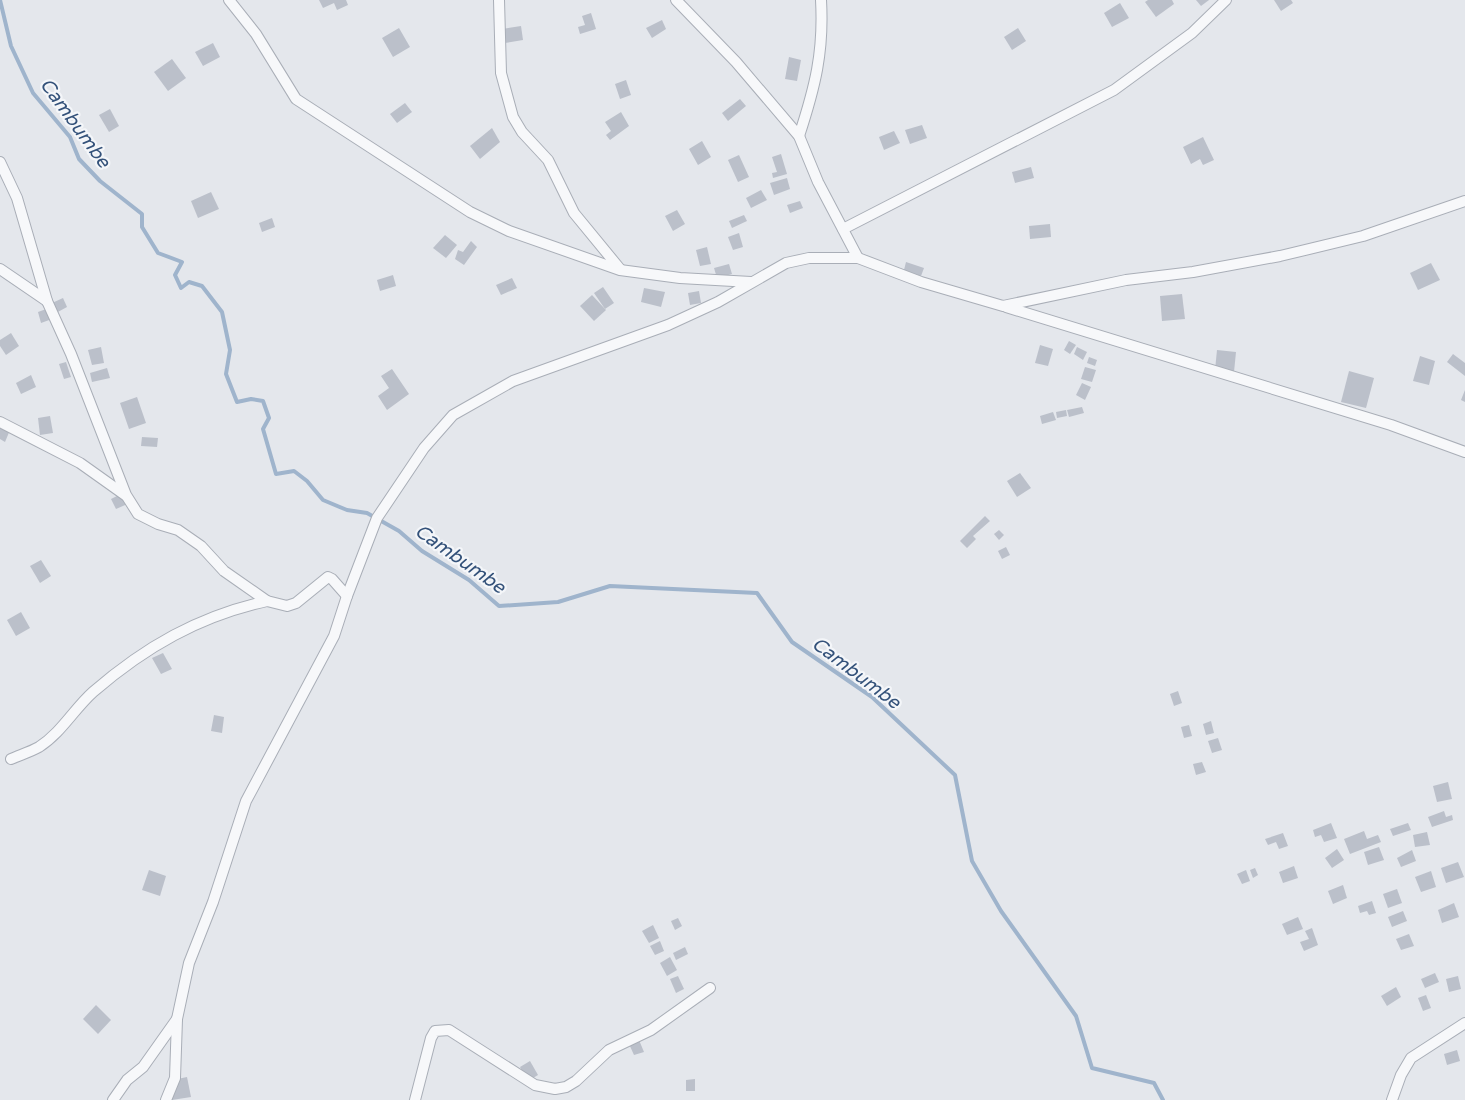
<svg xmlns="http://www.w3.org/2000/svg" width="1465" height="1100" font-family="'Varela Round',sans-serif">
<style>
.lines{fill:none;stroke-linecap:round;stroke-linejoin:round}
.stream{stroke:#9fb4cc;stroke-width:4}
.building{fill:#bbc0ca}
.minor-casing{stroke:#a9aeb7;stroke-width:12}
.minor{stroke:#f7f8fa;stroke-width:10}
.labels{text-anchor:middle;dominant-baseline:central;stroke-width:4.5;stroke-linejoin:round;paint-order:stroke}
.water-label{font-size:19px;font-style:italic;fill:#34527a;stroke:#f4f6f9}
</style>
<rect width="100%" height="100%" fill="#e4e7ec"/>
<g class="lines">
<polyline class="stream" points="0,0 11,46 33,93 70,137 79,159 100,181 142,214 142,227 158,253 182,262 175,275 181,288 189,282 202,286 222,312 230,350 226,374 237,402 251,399 263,401 269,418 263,429 276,474 294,471 307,481 323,500 347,510 367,513 399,531 422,551 469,580 499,606 558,602 610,586 757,593 792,642 872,697 955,775 972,861 1001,911 1076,1016 1092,1068 1154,1083 1163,1100"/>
</g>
<g class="building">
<polygon points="319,0 346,0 348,5 337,10 334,3 323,8"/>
<polygon points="1148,0 1172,0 1174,4 1156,17 1145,2"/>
<polygon points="1196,0 1209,0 1201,6"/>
<polygon points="1274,0 1291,0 1293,3 1281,11"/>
<polygon points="1120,3 1129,18 1112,27 1104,13"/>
<polygon points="591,13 596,29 580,34 578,27 585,25 582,16"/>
<polygon points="662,20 666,29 652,38 646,28"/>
<polygon points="521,26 523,40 505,43 502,29"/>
<polygon points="399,28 410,47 393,57 382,38"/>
<polygon points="1018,28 1026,41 1012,50 1004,37"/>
<polygon points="213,43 220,57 203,66 195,52"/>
<polygon points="789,57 801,60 797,81 785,79"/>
<polygon points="172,59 186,78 168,91 154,72"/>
<polygon points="626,80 631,95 620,99 615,84"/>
<polygon points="740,99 746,106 728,121 722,113"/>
<polygon points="405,103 412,112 397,123 390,114"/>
<polygon points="110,109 119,126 109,132 99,115"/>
<polygon points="621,112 629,126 610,140 606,135 611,131 605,122"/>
<polygon points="922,125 927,138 910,144 905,130"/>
<polygon points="492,128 500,142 480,159 470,146"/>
<polygon points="894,131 900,143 884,150 879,137"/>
<polygon points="1203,137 1214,160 1203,165 1200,159 1191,164 1183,147"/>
<polygon points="702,141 711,157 698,165 689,149"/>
<polygon points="781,154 787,174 773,178 772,173 777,172 772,157"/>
<polygon points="739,155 749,177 738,182 728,160"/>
<polygon points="1031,167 1034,178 1015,183 1012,172"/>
<polygon points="787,178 790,189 774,195 770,183"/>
<polygon points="761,190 767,200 751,208 746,198"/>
<polygon points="211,192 219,209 198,218 191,201"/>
<polygon points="800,201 803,208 790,213 787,205"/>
<polygon points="677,210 685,224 673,231 665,216"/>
<polygon points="744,215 747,221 732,228 729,221"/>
<polygon points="272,218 275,227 262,232 259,223"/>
<polygon points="1050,224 1051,237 1030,239 1029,226"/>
<polygon points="739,233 743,247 733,250 728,237"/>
<polygon points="445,235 457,245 446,258 433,248"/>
<polygon points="471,241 477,247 464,265 455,259 458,250 463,252"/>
<polygon points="707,247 711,264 700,266 696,250"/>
<polygon points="906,262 924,268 921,276 904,270"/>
<polygon points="1431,263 1440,280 1418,290 1410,273"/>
<polygon points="729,264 732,274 717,278 714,268"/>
<polygon points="393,275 396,286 380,291 377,280"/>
<polygon points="512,278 517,288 501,295 496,285"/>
<polygon points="603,287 614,303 605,309 594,293"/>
<polygon points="644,288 665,292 661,307 641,302"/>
<polygon points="699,291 701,303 690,305 688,293"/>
<polygon points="1182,294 1185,319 1162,321 1160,296"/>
<polygon points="592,295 606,310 594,321 580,306"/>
<polygon points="63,298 67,307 56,313 52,303"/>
<polygon points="49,308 52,319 41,323 38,312"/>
<polygon points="11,333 19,346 6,355 0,346 0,340"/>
<polygon points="1069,341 1076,345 1070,354 1064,350"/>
<polygon points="1040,345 1053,349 1048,366 1035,363"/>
<polygon points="101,347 104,363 92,365 88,350"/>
<polygon points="1077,347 1087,352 1083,360 1074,354"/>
<polygon points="1217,350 1236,352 1234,372 1215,370"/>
<polygon points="1453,354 1465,363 1465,376 1447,362"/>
<polygon points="1420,356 1435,361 1429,385 1413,381"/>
<polygon points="1089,357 1097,360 1095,366 1087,363"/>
<polygon points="66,362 71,377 64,379 59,364"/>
<polygon points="1085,367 1096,370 1092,382 1081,379"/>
<polygon points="107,368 110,378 92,382 90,373"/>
<polygon points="392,369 409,394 387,410 378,396 389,388 381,376"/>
<polygon points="1349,371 1374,378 1366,408 1341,402"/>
<polygon points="31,375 36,387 21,394 16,383"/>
<polygon points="1082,383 1091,387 1085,400 1076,395"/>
<polygon points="1465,390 1465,402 1461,400"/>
<polygon points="137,397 146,423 129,429 120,403"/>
<polygon points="1082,407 1084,413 1069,417 1067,410"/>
<polygon points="1066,410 1067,416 1057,418 1056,412"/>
<polygon points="1053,412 1056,420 1042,424 1040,416"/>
<polygon points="50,416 53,433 40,435 38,418"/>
<polygon points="0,425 10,430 5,442 0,439"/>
<polygon points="142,437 158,438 157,447 141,446"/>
<polygon points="1020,473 1031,488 1017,497 1007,481"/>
<polygon points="127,491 132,502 116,509 111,499"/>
<polygon points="985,516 990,521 973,536 976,539 967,548 960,541"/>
<polygon points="999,530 1004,535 999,540 994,534"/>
<polygon points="1006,547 1010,555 1002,559 998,551"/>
<polygon points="41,560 51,576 40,583 30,566"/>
<polygon points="21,612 30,628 16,636 7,620"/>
<polygon points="163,653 172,669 161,674 152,658"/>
<polygon points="1178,691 1182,703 1174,706 1170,694"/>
<polygon points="214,715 224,717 222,733 211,731"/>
<polygon points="1211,721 1214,733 1206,735 1203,724"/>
<polygon points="1189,725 1192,736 1184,738 1181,727"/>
<polygon points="1218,738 1222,750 1212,753 1208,741"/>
<polygon points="1202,762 1206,772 1196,775 1193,764"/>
<polygon points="1448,782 1452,799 1437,802 1433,786"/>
<polygon points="1444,811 1446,817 1452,815 1453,820 1432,827 1428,817"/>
<polygon points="1331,823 1337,838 1324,842 1321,835 1315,837 1313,830"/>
<polygon points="1408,823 1411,830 1393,836 1390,829"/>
<polygon points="1364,831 1367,839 1378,835 1381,842 1350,854 1344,839"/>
<polygon points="1427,832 1430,845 1415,847 1413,835"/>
<polygon points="1283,833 1288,846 1279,849 1276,842 1268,845 1265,839"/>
<polygon points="1379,847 1384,860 1368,865 1364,852"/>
<polygon points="1337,849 1344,860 1332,868 1325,858"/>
<polygon points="1412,850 1416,861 1401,867 1397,858"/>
<polygon points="1458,862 1464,877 1446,883 1441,868"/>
<polygon points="1294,866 1298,878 1283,883 1279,872"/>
<polygon points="1255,868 1258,875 1253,878 1250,870"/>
<polygon points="149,870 166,876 160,896 142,890"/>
<polygon points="1246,870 1250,881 1242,884 1237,874"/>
<polygon points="1431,871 1436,887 1421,892 1415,877"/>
<polygon points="1343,885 1347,898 1333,904 1328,891"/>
<polygon points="1397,889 1402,903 1388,908 1383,894"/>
<polygon points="1372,901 1376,913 1369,915 1367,911 1360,913 1358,906"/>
<polygon points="1454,903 1459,917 1442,923 1438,910"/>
<polygon points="1403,911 1407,921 1392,927 1388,917"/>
<polygon points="1298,917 1303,929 1287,935 1282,924"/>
<polygon points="678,918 682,926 675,930 671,921"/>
<polygon points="653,925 659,938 649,943 642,931"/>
<polygon points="1312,928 1318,945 1304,951 1300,942 1309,939 1305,931"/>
<polygon points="1409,934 1414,946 1401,950 1396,939"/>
<polygon points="660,941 664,951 655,955 650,946"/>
<polygon points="685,947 688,954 676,960 673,953"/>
<polygon points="670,957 677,970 667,976 660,963"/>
<polygon points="1435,973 1439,982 1425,988 1421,979"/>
<polygon points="678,976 684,989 676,993 670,979"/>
<polygon points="1458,976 1461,989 1449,992 1446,979"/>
<polygon points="1396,987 1401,997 1387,1006 1381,996"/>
<polygon points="1426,995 1431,1008 1423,1011 1418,998"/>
<polygon points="96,1005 111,1020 98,1034 83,1019"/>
<polygon points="639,1040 644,1052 634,1055 629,1044"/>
<polygon points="1457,1050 1460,1061 1447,1065 1444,1054"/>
<polygon points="530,1061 538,1075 528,1081 520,1067"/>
<polygon points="187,1077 191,1097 172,1100 168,1081"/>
<polygon points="695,1079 695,1091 686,1091 686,1080"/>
</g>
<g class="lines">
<defs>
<g id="minor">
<polyline points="229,0 256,34 296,99 470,212 509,231 620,270 680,278 751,282"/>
<polyline points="499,0 501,73 513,117 522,132 548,160 574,213 620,269"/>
<polyline points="676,0 736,62 799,136 818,182 858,258"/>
<path d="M799,136C815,87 824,52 821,0"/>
<polyline points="0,162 17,198 47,301 71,354 126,495 138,514 158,524 178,530 201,546 224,571 267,601 287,606 296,603 328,577 332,579 347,596"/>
<polyline points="843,229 1114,90 1192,33 1226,0"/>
<polyline points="0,269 47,301"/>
<polyline points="1006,307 1391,425 1465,452"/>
<polyline points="0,422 80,463 125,495"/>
<path d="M11,759C20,755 30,752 39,747C61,733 74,709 93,692C145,647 199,616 267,601"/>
<polyline points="113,1100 127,1080 143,1067 177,1019"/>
<polyline points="166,1100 175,1078 177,1019 189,963 213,902 246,801 334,636 347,596 377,518 424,448 453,415 513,381 668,325 718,302 786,263 809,258 858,258 921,282 1003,306 1126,280 1193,272 1280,256 1363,236 1465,201"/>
<polyline points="415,1100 431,1038 435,1031 449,1030 535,1085 555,1089 566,1087 576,1081 609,1050 651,1030 710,988"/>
<polyline points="1392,1100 1401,1075 1411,1058 1465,1023"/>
</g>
</defs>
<use href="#minor" class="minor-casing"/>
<use href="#minor" class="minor"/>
</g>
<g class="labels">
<g class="water-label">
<text transform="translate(75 123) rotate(54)">Cambumbe</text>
<text transform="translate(460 559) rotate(35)">Cambumbe</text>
<text transform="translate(856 673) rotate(37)">Cambumbe</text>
</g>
</g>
</svg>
